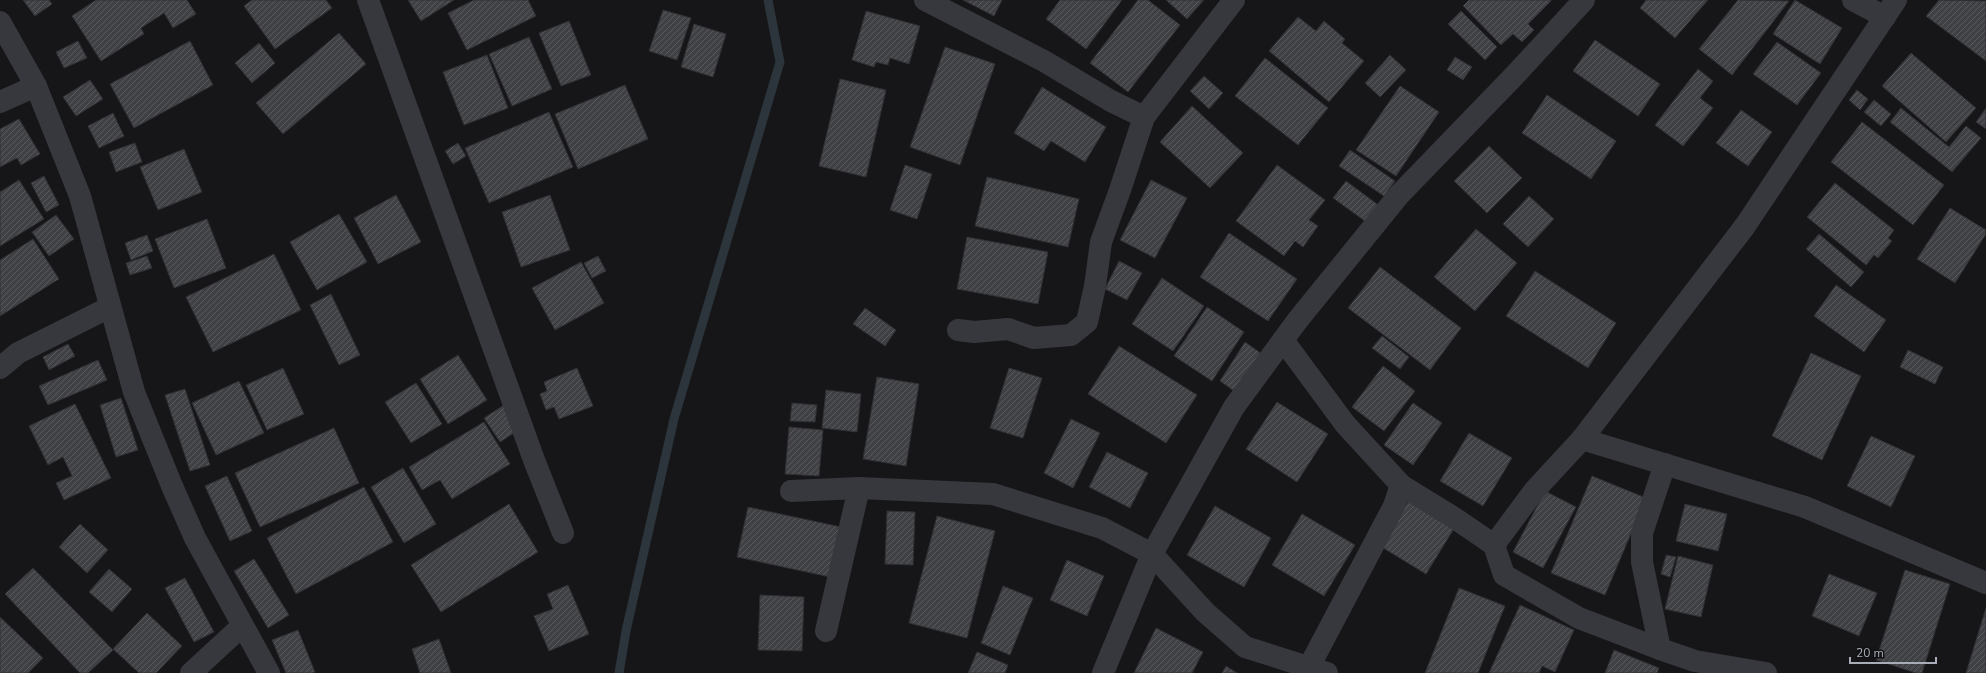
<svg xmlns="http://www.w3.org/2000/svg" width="1986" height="673" font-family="'Nunito Sans',sans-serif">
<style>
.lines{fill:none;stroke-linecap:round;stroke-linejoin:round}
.stream{stroke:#2c353c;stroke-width:9}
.building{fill:url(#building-hatch);stroke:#303034}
.minor{stroke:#37383d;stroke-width:22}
.tertiary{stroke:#37383d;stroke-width:22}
</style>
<defs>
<pattern id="building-hatch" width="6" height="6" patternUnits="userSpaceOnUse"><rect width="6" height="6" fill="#404145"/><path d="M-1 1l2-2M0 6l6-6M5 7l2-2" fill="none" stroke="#595a5e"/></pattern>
</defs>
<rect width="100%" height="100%" fill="#161618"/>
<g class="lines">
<polyline class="stream" points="619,673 626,631 674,419 780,62 768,0"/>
</g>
<g class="building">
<polygon points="23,0 49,0 52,4 35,16"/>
<polygon points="96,0 187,0 196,14 173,28 164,13 141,28 144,34 101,61 72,16"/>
<polygon points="252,0 326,0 332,8 275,49 244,6"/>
<polygon points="408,0 454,0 421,21"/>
<polygon points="474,0 528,0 536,16 467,50 448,13"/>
<polygon points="963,0 1002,0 994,16"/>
<polygon points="1060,0 1122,0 1086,49 1046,19"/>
<polygon points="1138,0 1148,0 1180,25 1128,92 1090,63"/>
<polygon points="1166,0 1204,0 1187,19"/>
<polygon points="1469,0 1551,0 1551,1 1528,24 1534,30 1522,42 1513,34 1501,45 1463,6"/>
<polygon points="1646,0 1708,0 1675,38 1640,8"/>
<polygon points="1738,0 1789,1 1732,75 1699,49"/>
<polygon points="1795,0 1842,28 1820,64 1773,34"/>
<polygon points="1939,0 1986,1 1986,61 1926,16"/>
<polygon points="663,10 691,18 677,60 649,51"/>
<polygon points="866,11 920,26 909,64 890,58 888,65 876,62 874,67 852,60"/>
<polygon points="1461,11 1497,47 1485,60 1448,24"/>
<polygon points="1298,17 1316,31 1324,21 1345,39 1342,43 1364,61 1329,102 1269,51"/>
<polygon points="569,21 591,75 561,86 539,33"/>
<polygon points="694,24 726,34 713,77 681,67"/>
<polygon points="339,33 366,64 283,134 256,103"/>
<polygon points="529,37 552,89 512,106 489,54"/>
<polygon points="1595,40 1660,84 1638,116 1573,71"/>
<polygon points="78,41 87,58 64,68 56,52"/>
<polygon points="190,41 213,85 134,128 110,84"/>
<polygon points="1777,42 1821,73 1797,105 1753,74"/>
<polygon points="259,43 275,63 252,83 235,63"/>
<polygon points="945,47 995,64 960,165 910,147"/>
<polygon points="1911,53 1976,108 1946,142 1882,86"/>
<polygon points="487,55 508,108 464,125 443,72"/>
<polygon points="1390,55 1406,70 1380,97 1365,83"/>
<polygon points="1455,57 1472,67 1463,80 1447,70"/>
<polygon points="1265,58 1328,108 1298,145 1235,96"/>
<polygon points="1698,69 1713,81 1700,98 1713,108 1683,146 1655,125"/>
<polygon points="1204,76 1223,93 1209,109 1190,91"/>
<polygon points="840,79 886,90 866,177 819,166"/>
<polygon points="90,80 103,99 76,116 63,97"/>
<polygon points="625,85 648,139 578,169 555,114"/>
<polygon points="1400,86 1439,112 1396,176 1356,150"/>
<polygon points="1042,87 1106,127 1085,162 1051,141 1044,151 1014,133"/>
<polygon points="1857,90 1868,99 1860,110 1849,100"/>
<polygon points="1547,95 1616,141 1591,179 1522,133"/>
<polygon points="1874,100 1891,114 1881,126 1864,112"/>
<polygon points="1192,106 1243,153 1210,188 1160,142"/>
<polygon points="1901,108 1949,147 1966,126 1981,138 1952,172 1890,122"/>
<polygon points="1986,108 1986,129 1976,122"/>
<polygon points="1741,110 1772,132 1748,166 1716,143"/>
<polygon points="549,112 573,167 489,203 465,148"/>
<polygon points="113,113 124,136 99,148 88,126"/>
<polygon points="19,119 40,154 21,165 17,158 0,167 0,129"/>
<polygon points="1862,122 1944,185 1913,225 1831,162"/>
<polygon points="135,143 142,162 116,172 109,152"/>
<polygon points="458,143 466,156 453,164 445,151"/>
<polygon points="1489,146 1522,178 1487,213 1454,181"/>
<polygon points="184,149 202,192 158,210 140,167"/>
<polygon points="1350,150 1395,181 1384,196 1339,166"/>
<polygon points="905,165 932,174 917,219 890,210"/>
<polygon points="1277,165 1325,200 1309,220 1318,226 1303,247 1295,241 1284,256 1236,221"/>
<polygon points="44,176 59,205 46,212 31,183"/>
<polygon points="987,177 1079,199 1068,247 975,226"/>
<polygon points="19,180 44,219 0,246 0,192"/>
<polygon points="1151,180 1187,198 1155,258 1120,240"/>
<polygon points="1346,181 1381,207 1369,224 1333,198"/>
<polygon points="1835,183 1894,230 1888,238 1892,241 1878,258 1874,255 1866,265 1807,217"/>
<polygon points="396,195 421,242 378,264 354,218"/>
<polygon points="550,195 570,250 521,267 502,212"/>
<polygon points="1529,196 1554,219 1528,247 1503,224"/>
<polygon points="1950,208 1986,230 1986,234 1955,283 1917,259"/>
<polygon points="339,214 367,262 317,290 290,242"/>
<polygon points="56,215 74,239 49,256 32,232"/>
<polygon points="207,219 226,268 174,288 155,239"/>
<polygon points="1476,229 1517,263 1475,311 1434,277"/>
<polygon points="1229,233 1297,279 1268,321 1200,277"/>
<polygon points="1819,234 1864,272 1851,287 1806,249"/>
<polygon points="147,235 153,251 131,260 125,243"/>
<polygon points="967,237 1048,252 1038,304 957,289"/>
<polygon points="33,239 59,279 0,316 0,260"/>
<polygon points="274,254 301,310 213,352 186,297"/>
<polygon points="147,256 152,268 130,275 126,263"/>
<polygon points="598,256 606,271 592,278 584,263"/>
<polygon points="1119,261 1142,273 1127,300 1105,289"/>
<polygon points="581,262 604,303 555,330 532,288"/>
<polygon points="1380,267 1461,328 1430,370 1348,308"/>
<polygon points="1535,271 1616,323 1588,368 1506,316"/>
<polygon points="1162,278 1204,306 1173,351 1132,324"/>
<polygon points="1836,285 1886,320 1864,352 1814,316"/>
<polygon points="331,294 360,355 339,365 310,305"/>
<polygon points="1207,307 1244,332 1212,381 1174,356"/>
<polygon points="865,308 896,330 885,346 853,324"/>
<polygon points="1382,336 1409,357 1400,369 1372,348"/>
<polygon points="1245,342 1262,354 1237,393 1220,381"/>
<polygon points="68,344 75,356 49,370 43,357"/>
<polygon points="1119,346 1197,395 1166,443 1088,394"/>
<polygon points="1908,350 1943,367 1935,384 1900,367"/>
<polygon points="1811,353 1861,376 1822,460 1772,436"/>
<polygon points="458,355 487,400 448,424 420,379"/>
<polygon points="98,360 107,380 48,405 39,386"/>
<polygon points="1383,366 1415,391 1384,431 1352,407"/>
<polygon points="283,368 304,414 267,430 246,385"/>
<polygon points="577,368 593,406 559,419 554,407 546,410 540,394 547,391 544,382"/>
<polygon points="1009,368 1042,378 1023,438 990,428"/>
<polygon points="877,377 919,384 906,466 863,459"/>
<polygon points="239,381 264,433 216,455 192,403"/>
<polygon points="416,383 442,424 411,443 385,402"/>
<polygon points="185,389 210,465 190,471 165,395"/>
<polygon points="826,390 861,394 857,432 822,428"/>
<polygon points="121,398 138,450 116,457 100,405"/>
<polygon points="1277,402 1328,434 1297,482 1246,449"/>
<polygon points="792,403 817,405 815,422 790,421"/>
<polygon points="1413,403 1442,423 1413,465 1384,445"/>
<polygon points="75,404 111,478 64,500 56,483 72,476 63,457 48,465 29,426"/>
<polygon points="504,405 520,429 500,442 484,418"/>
<polygon points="1071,419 1100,433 1073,488 1044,473"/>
<polygon points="484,422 510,464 452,499 440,480 422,490 409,467"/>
<polygon points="789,427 823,430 819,476 785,474"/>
<polygon points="334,428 359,483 260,527 235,473"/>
<polygon points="1469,433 1512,458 1483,506 1440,481"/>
<polygon points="1871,436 1915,456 1891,507 1847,486"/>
<polygon points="1107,452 1148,473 1130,508 1089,487"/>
<polygon points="403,468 436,524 404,543 371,487"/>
<polygon points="227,476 252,531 230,541 205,486"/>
<polygon points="1592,476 1646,498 1605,595 1551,573"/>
<polygon points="364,487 393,542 296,594 267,538"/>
<polygon points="1545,491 1576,507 1543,568 1513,552"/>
<polygon points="1409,500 1455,527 1426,574 1380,546"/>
<polygon points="509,504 538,552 441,612 411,565"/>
<polygon points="1685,504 1727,514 1718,551 1676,541"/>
<polygon points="1215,506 1271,538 1244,587 1187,555"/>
<polygon points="748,507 841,527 830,577 737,557"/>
<polygon points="887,511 915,512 913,565 885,564"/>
<polygon points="1302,514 1355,545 1324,596 1272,565"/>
<polygon points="937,516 995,531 967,638 909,623"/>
<polygon points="80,524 108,550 87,573 59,547"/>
<polygon points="1666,555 1676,557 1670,577 1661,574"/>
<polygon points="1678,556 1713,565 1701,617 1665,609"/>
<polygon points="254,559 289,615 268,628 234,571"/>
<polygon points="1067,560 1104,576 1087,616 1050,600"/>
<polygon points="33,568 113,650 88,673 80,673 5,594"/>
<polygon points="109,569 132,589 112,612 89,592"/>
<polygon points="1905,570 1950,584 1922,673 1916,673 1876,660"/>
<polygon points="1829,574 1877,593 1859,636 1812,616"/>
<polygon points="185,578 214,632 194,642 165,588"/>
<polygon points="568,585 589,634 549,651 534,616 553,609 547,594"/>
<polygon points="1003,586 1033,598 1010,655 981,643"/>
<polygon points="1459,588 1505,606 1478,673 1425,673"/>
<polygon points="760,595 804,597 802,651 758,650"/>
<polygon points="1520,605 1574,630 1555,672 1542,666 1539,673 1489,673"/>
<polygon points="1986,608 1986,673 1966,673"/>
<polygon points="147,613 182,646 156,673 139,673 113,649"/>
<polygon points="0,617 43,658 28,673 0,673"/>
<polygon points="1156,628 1203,652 1192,673 1134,673"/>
<polygon points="298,630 315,672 312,673 286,673 272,640"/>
<polygon points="439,639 451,673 420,673 412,649"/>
<polygon points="1614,650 1659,668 1657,673 1605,673"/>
<polygon points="977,652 1008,665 1005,673 968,673"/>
<polygon points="1226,666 1237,673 1222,673"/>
</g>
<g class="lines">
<g class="minor">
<polyline points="368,0 534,460 563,533"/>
<polyline points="925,0 1044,61 1111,101 1144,117"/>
<polyline points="1853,0 1885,17"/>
<polyline points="0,102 36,86"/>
<polyline points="958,330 974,332 1008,329 1034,338 1071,335 1087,322 1095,286 1101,242 1120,190 1144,117 1234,0"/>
<polyline points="1283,340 1345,424 1401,485 1453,517 1494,545 1534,491 1582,439 1745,226 1896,0"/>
<polyline points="0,368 18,353 110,307"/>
<polyline points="1582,439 1805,507 1986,583"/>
<polyline points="791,491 859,488 993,494 1102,528 1152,554 1205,612 1245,647 1327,673"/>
<polyline points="1494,545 1504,575 1579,618 1660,649 1695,661 1766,673"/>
<polyline points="826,631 859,488"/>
<polyline points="1660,649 1642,562 1642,533 1665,464"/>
<polyline points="1309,667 1394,506 1401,485"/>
<polyline points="191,673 242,626"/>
<polyline points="1103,673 1152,554 1234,407 1297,321 1399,195 1514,76 1584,0"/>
</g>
<polyline class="tertiary" points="0,22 36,86 80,196 134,392 172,486 195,538 269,673"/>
</g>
<path d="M1850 657v6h86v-6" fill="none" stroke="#a8adb8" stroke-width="2"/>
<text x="1856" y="657" font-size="12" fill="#a8adb8" stroke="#111113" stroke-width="3" paint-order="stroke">20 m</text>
</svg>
